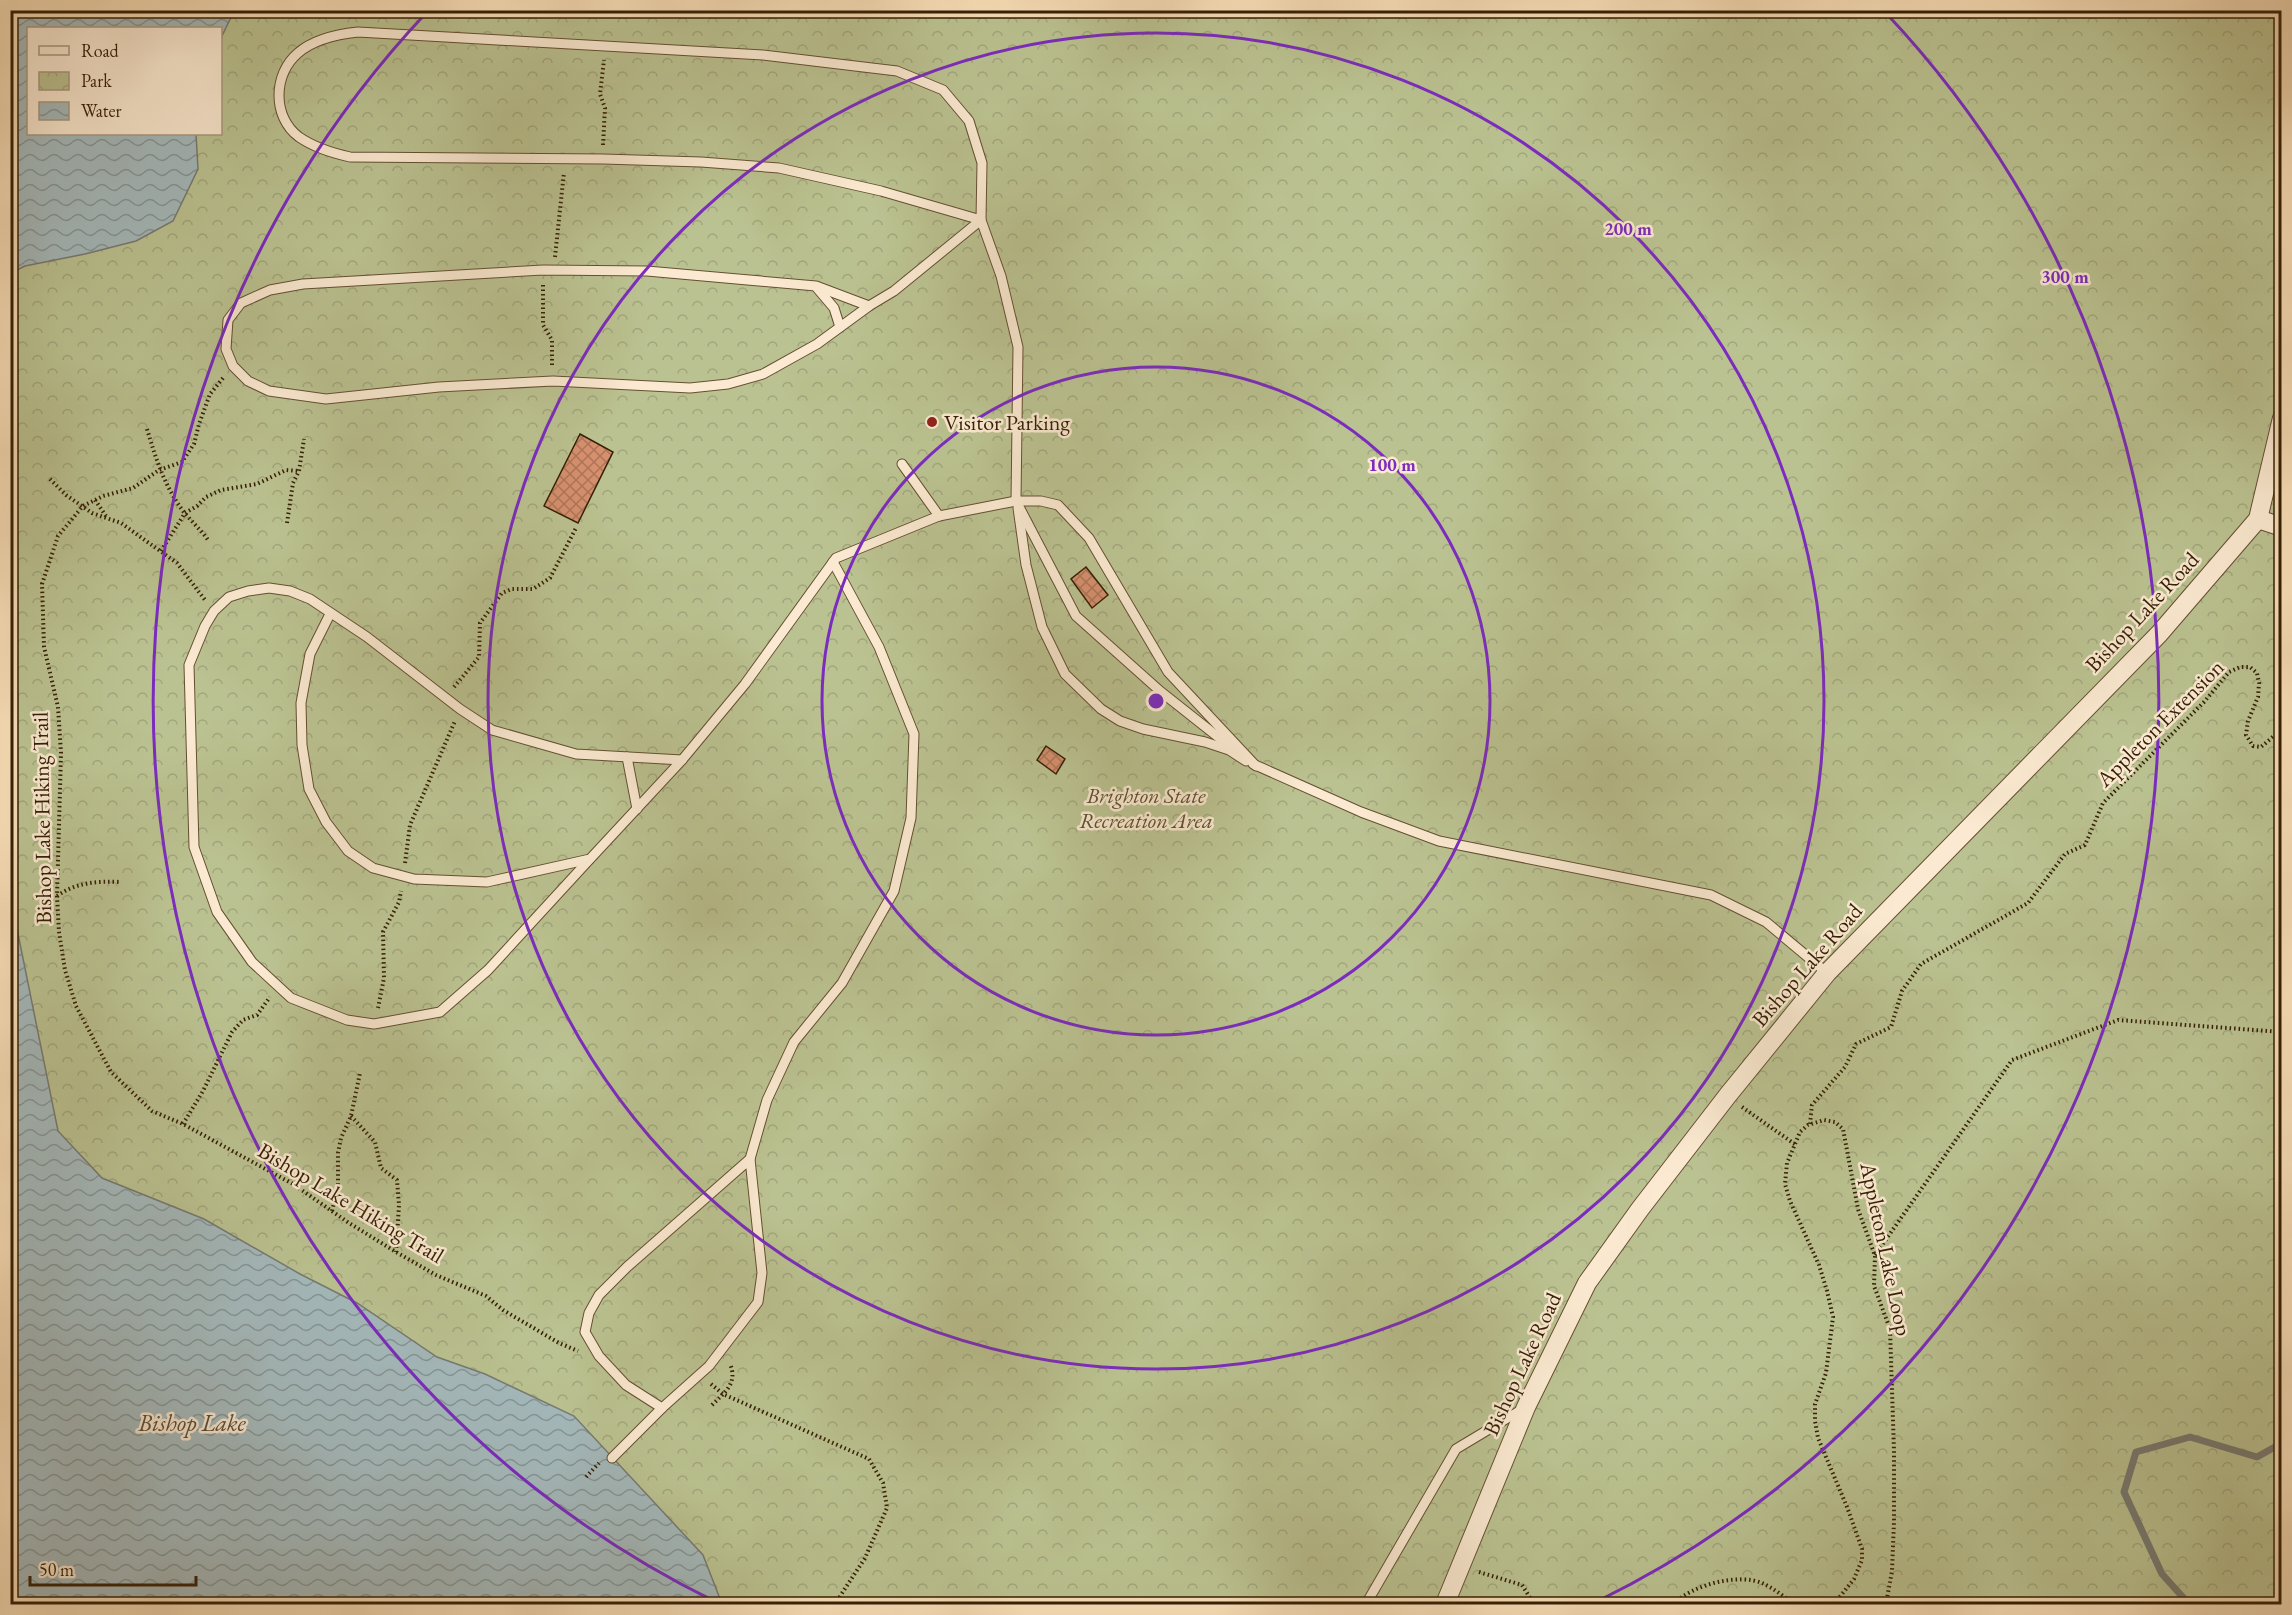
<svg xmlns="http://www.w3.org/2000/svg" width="2292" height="1615" font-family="'EB Garamond',serif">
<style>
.park{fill:url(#park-crowns);stroke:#78704b;stroke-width:1.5;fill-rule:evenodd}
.water{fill:url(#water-waves);stroke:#777b72;stroke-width:1.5}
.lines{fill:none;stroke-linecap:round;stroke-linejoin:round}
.stream{stroke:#777b72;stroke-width:7}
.building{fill:url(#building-cross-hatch);stroke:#341f05;stroke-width:1.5}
.lane-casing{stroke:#654f32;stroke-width:11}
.street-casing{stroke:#654f32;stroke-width:20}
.path{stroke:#341f05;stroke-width:4;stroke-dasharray:1.5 3;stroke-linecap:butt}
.lane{stroke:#fbead1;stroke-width:9}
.street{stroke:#fbead1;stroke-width:18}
.ring{fill:none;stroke:#7b2cbf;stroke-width:3}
.poi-dot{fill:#8f2418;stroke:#fbead1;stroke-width:2}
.labels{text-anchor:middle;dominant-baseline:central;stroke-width:5;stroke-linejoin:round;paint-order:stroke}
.poi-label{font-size:22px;fill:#341f05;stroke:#fbead1;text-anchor:start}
.street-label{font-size:22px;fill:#341f05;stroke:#fbead1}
.park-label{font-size:22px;font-style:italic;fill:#5c502f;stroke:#fbead1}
.water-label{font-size:24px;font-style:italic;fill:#564d3c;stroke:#fbead1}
.centre{fill:#7b2cbf;stroke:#fbead1;stroke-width:3}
.ring-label{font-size:18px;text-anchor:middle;font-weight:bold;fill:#7b2cbf;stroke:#fbead1;stroke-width:5;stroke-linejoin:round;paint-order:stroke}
</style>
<defs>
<pattern id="park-crowns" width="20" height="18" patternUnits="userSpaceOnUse" patternTransform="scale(1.5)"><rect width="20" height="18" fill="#bbc291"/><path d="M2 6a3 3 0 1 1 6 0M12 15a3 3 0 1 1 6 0" fill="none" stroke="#a1a67c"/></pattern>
<pattern id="water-waves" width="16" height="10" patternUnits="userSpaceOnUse" patternTransform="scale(1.5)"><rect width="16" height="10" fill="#a4b9bb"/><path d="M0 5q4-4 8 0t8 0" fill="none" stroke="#869696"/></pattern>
<pattern id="building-cross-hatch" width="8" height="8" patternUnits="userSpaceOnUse" patternTransform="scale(1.5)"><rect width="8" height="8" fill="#d6906e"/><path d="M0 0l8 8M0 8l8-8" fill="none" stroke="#ae7558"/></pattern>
</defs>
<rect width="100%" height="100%" fill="#f9dfb8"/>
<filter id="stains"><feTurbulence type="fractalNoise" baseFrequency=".00333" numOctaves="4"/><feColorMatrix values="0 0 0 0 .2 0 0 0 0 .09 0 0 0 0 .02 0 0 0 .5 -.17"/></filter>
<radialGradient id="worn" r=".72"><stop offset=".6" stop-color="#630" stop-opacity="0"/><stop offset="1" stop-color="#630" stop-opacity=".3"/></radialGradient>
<path class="park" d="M11,11H2281V1604H11ZM28,28H220V134H28Z"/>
<g class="water">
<polygon points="11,10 234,11 221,38 220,28 28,28 28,134 196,134 198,169 173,221 136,241 85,254 25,266 11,273"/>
<polygon points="10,884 15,919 58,1131 102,1178 204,1219 300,1274 357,1303 437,1357 485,1374 574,1416 703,1555 722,1604 11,1604"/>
</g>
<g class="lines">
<polyline class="stream" points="2189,1604 2162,1574 2124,1492 2136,1452 2190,1437 2257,1457 2282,1443"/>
</g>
<g class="building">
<polygon points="580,434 613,452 578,523 544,506"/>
<polygon points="1086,567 1108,595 1092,608 1071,579"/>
<polygon points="1046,746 1065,759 1056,774 1037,760"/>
</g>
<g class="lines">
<defs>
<g id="lane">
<path d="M358,32L763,55L897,71L943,90L969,121L982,163L981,220L881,191L779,168L701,162L603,159L350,157C332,153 315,148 299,137C272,117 273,74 298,53C314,39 339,34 358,32Z"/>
<polygon points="543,270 647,271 816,286 869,306 817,344 763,374 728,384 690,388 553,381 439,387 326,399 269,391 248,381 233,366 226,349 228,320 241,303 270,290 303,284"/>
<polyline points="817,288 834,308 840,327"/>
<polyline points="869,306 894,291 981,220 1001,276 1018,347 1016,501 1076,616 1160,691 1232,748"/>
<polyline points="902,464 939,516"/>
<polyline points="1018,508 1026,565 1042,627 1065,674 1101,709 1120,721 1143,729 1205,742 1229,750 1246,761"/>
<polyline points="330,614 310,654 301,703 302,745 309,789 326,822 348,851 373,868 414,879 487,882 590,859 682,760 745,684 836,558 939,516 1016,501 1041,501 1058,505 1089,538 1168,672 1256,766"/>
<polyline points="627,757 637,809"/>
<polyline points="1253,764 1361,812 1439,841 1711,895 1766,922 1827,973"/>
<polyline points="589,860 488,970 440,1012 374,1024 347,1020 291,998 252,962 217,912 194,847 189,665 205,626 214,611 229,597 248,591 269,588 290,591 310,599 367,637 460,709 492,730 576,754 682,760"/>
<polyline points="750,1159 767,1100 794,1042 842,983 894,891 911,818 914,734 879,647 833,562"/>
<polygon points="750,1159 762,1273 758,1302 709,1366 662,1408 626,1385 599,1356 585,1332 589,1313 599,1295 627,1267"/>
<polyline points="612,1458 662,1408"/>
<polyline points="1366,1604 1456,1449 1521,1410"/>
</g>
<g id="street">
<polyline points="2258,519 2282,527"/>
<polyline points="1445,1604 1526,1407 1587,1283 1640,1209 1728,1095 1827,973 2159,634 2258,519 2282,418"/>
</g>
</defs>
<use href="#lane" class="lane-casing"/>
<use href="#street" class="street-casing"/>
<g class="path">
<polyline points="603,145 605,108 600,94 604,60"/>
<polyline points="555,257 564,172"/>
<polyline points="543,285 543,325 552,340 552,366"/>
<polyline points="223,378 210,394 199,424 194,444 182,462 159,470 133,488 103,496 83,506 58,536 42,584 44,647 58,707 61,753 57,896 59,932 65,970 76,1006 111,1072 152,1111 183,1124 293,1184 349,1223 396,1252 436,1275 486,1296 503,1310 559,1343 578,1351"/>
<path d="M147,429C156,459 164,485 183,511C191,521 201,530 208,540"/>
<polyline points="50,479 66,495 92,513 121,523 177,563 205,600"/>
<polyline points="95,500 106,516"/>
<polyline points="287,523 293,483 299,471 304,439"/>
<polyline points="161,551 185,513 197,506 206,497 221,490 257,484 286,470 299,471"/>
<polyline points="454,687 479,657 480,623 502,593 512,589 533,589 550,578 576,528"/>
<polyline points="405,863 410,825 455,721"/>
<path d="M57,896C77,882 97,881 121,882"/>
<polyline points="378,1008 384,978 383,932 399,902 401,891"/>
<polyline points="1742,1107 1796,1145"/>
<polyline points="351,1116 375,1142 381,1168 397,1180 399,1205 396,1252"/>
<polyline points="183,1124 203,1091 232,1032 243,1020 257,1015 270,997"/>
<polyline points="1810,1124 1812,1105 1845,1067 1856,1044 1891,1027 1902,991 1921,964 2028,903 2065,854 2085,845 2103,803 2204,702 2229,672 2240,667 2250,667 2257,673 2259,683 2258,697 2248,721 2246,735 2253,746 2261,747 2282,729"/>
<polyline points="332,1211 338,1187 338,1153 341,1138 351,1116 360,1073"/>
<polyline points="1875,1255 2012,1060 2118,1020 2282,1032"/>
<polyline points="711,1384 723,1394 869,1459 883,1483 887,1508 865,1558 835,1604"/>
<path d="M712,1405C725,1392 738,1383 730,1364"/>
<polyline points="586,1477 599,1463"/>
<polyline points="1479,1572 1522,1585 1534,1604"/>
<path d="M1674,1604C1691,1585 1740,1572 1764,1584C1775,1589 1785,1598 1795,1604"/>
<polyline points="1834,1604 1854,1579 1862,1560 1862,1549 1847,1507 1818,1438 1815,1421 1815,1404 1826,1373 1833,1317 1827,1291 1819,1265 1790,1201 1785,1184 1787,1163 1800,1132 1808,1125 1824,1120 1835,1122 1843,1129 1858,1209 1875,1256 1874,1286 1890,1329 1894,1451 1894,1521 1892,1571 1886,1604"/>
</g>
<use href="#lane" class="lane"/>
<use href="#street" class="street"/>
</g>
<g class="ring">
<circle cx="1156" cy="701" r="334"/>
<circle cx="1156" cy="701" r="668"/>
<path d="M716 1602A1003 1003 0 0 1 428 11M1884 11A1003 1003 0 0 1 1596 1602"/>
</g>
<circle class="poi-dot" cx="932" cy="422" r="6"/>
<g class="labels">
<g class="poi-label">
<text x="944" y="422">Visitor Parking</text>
</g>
<g class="street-label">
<text transform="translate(2142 612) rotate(-47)">Bishop Lake Road</text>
<text transform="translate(2160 723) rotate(-45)">Appleton Extension</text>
<text transform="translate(42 818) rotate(-91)">Bishop Lake Hiking Trail</text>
<text transform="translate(1807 965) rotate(-49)">Bishop Lake Road</text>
<text transform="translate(351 1203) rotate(31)">Bishop Lake Hiking Trail</text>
<text transform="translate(1886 1249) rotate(78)">Appleton Lake Loop</text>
<text transform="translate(1522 1364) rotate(-65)">Bishop Lake Road</text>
</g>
<g class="park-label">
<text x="1146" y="795">Brighton State<tspan x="1146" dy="25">Recreation Area</tspan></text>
</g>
<g class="water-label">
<text x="192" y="1422">Bishop Lake</text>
</g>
</g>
<circle cx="1156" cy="701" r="9" class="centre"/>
<g class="ring-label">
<text x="1628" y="235">200 m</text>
<text x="2065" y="283">300 m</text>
<text x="1392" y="471">100 m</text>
</g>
<rect width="2292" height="1615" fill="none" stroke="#f9dfb8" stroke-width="36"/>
<rect x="12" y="12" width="2268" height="1591" fill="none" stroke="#341f05" stroke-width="3"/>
<rect x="18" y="18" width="2256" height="1579" fill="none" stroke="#341f05" stroke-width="1.5"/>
<rect x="27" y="27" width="195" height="108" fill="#fbead1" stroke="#ab997f" stroke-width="1.5"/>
<rect x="39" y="46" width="30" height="9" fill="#fbead1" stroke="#ab997f" stroke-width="1.5"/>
<text x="81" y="57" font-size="18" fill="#341f05">Road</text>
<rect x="39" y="72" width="30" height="18" fill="url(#park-crowns)" stroke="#ab997f" stroke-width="1.5"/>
<text x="81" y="87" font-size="18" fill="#341f05">Park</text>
<rect x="39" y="102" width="30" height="18" fill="url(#water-waves)" stroke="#ab997f" stroke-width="1.5"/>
<text x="81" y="117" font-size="18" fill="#341f05">Water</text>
<path d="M30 1576v9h166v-9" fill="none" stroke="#341f05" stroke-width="3"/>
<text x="39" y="1576" font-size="18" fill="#341f05" stroke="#fbead1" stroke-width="4.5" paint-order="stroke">50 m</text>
<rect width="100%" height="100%" filter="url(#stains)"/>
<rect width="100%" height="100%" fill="url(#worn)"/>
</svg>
